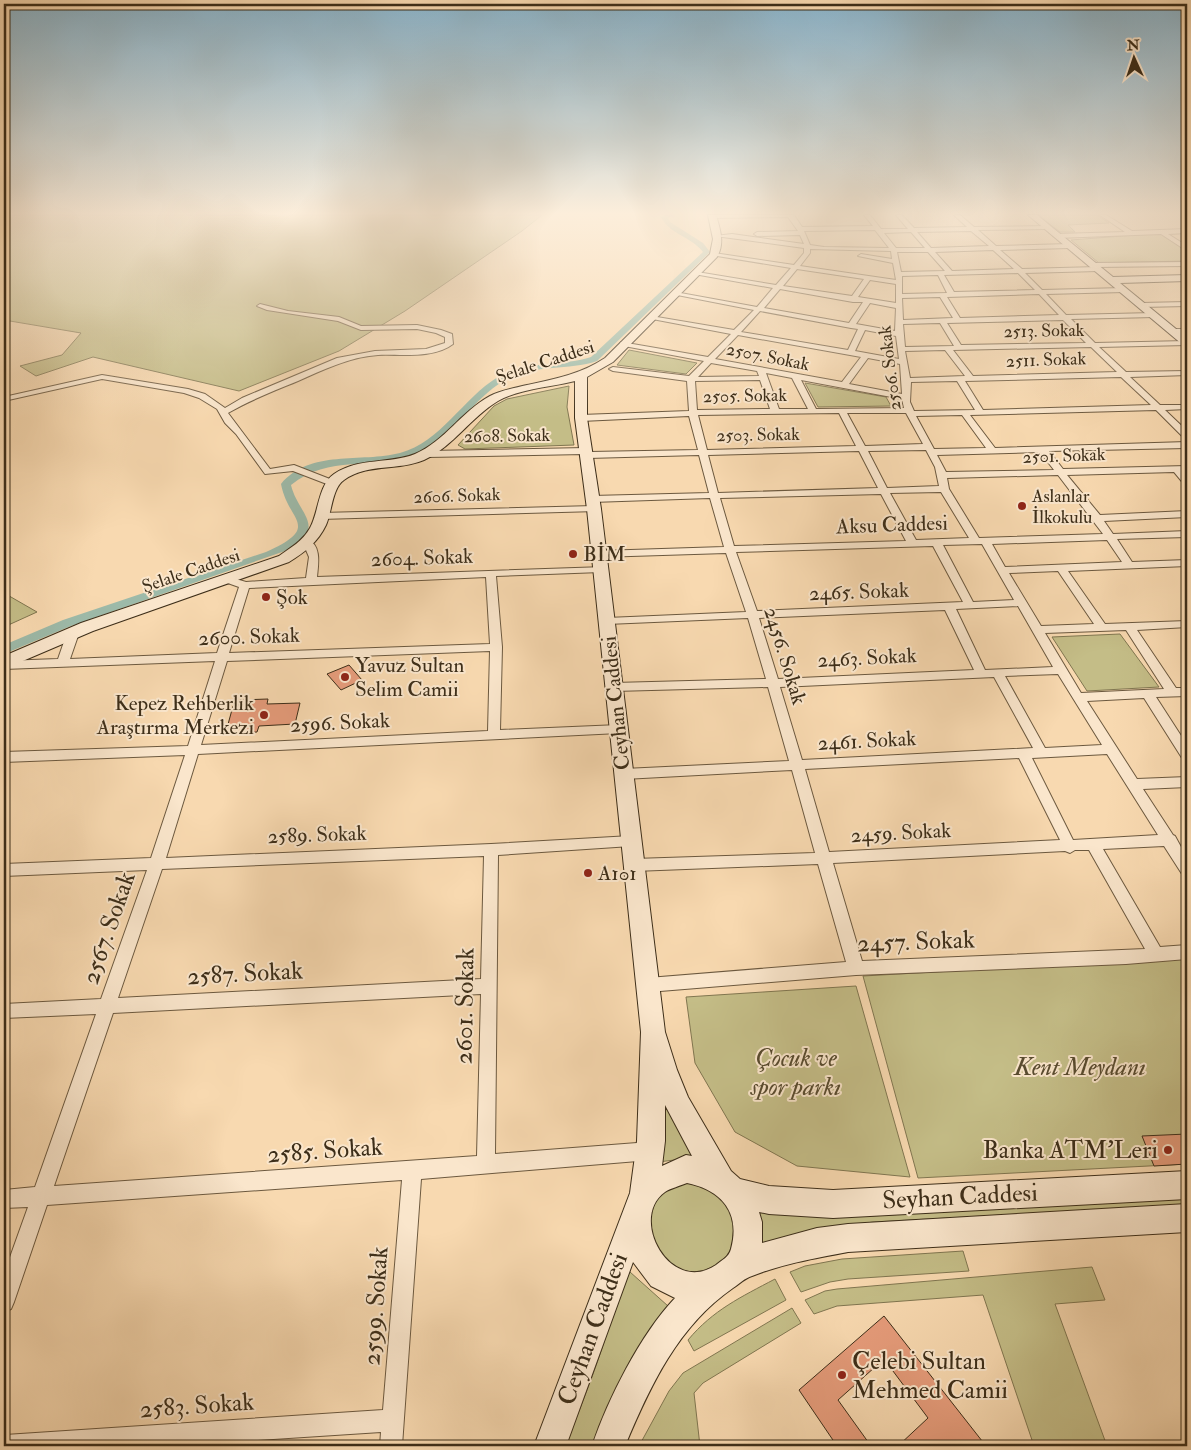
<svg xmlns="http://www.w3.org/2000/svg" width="1191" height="1450" font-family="'IM FELL Double Pica',serif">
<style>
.green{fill:#c4bd87;stroke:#807650}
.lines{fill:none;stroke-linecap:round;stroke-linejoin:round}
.canal{fill:#9dbaa9;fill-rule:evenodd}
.building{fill:#e69c7b;stroke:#3d2e19}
.street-casing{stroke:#6c593f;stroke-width:2}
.secondary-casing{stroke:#3d2e19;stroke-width:2}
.street{fill:#fae6cc;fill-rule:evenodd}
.secondary{fill:#fae6cc;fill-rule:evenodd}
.poi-dot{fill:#8f2418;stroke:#fae6cc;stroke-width:2}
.labels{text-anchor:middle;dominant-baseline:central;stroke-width:4;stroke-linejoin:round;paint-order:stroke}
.far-street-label{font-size:18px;fill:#3d2e19;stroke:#fae6cc}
.far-poi-label{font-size:18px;fill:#3d2e19;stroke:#fae6cc;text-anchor:start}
.street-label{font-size:21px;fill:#3d2e19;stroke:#fae6cc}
.poi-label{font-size:21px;fill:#3d2e19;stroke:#fae6cc;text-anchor:start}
.near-street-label{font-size:25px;fill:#3d2e19;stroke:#fae6cc}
.near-park-label{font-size:25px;font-style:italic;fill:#584b2f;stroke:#fae6cc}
.near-poi-label{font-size:25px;fill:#3d2e19;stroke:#fae6cc;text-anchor:end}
</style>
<rect width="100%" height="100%" fill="#f8d9b0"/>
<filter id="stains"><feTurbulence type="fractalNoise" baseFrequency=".004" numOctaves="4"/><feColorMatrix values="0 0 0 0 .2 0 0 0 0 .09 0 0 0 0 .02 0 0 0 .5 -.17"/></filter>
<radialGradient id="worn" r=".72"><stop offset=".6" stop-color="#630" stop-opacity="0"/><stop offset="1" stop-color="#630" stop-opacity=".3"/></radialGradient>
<g class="green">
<polygon points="4,215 542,215 522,231 405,311 339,351 239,391 93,357 36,376 20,366 62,355 81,333 4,320"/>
<polygon points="1038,215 1097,215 1109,223 1068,225 1075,232 1060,232"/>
<polygon points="1161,233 1187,251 1187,261 1099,263 1071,240"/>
<polygon points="629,350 697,363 686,374 617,365"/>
<polygon points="805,383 886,397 891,406 818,407"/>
<polygon points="569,386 567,407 574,445 465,449 458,445 494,406 507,399"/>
<polygon points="4,593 37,612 4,627"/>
<polygon points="1120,634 1159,687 1087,691 1052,637"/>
<polygon points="1187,958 1187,1164 918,1178 863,976"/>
<polygon points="856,986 910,1177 797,1166 735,1132 695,1063 686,997"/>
<polygon points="660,1067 695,1156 691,1158 658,1162"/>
<path d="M693,1182C707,1186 718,1193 727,1205C740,1221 736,1252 719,1263C659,1304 612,1186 693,1182Z"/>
<polygon points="1187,1198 1187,1205 873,1222 838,1227 764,1244 760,1243 759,1209 871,1216"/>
<polygon points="963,1251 969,1271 848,1279 830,1282 801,1292 790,1272 805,1266 842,1259"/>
<polygon points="1092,1267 1105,1300 1055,1304 1107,1446 1034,1446 983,1295 837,1306 814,1314 805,1300 825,1291 837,1289"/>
<path d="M630,1272L668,1306L666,1311L618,1389L593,1446H565C580,1409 595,1371 607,1333C613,1314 617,1288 630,1272Z"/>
<path d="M775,1279L786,1300L694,1351L688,1340C713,1310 741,1297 775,1279Z"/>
<polygon points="792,1308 801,1323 703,1383 694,1393 700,1446 639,1446 669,1391 683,1373"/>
</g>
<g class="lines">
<path class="canal" d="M674,215L668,218L670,222L703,243L710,252L597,361C568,371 532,364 505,380C471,400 451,440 414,454C372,471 329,454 291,485C298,515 330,527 285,551L71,626L4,654V645L63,620L266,552C323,526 288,522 281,484C310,449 361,463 400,453C441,442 463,398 498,377C526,360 561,367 591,357L703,252C692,237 669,234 661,217L665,215Z"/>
</g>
<g class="building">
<polygon points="349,665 362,680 341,690 327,674"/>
<polygon points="268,699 267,704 300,703 295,724 259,726 257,732 231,734 232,727 227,728 233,706 238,706 240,700"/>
<polygon points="1187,1134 1187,1164 1154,1166 1142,1136"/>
<polygon points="884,1316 986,1446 898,1446 928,1418 884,1359 838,1400 871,1446 837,1446 799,1390"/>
</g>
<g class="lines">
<defs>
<g id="street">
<path d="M713,215H794L802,227L873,226L864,215H870L881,229H908L896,215H902L914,228L967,227L954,215H960L974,227L1049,226L1047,229L978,230L996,246L1069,244L1072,246L1069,248L1000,250L1022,269L1098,267L1101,269L1098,271L1025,273L1042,290L1124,288L1127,290L1124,292L1046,294L1066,315L1154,313L1158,315L1154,317L1071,319L1095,343L1187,341V345L1099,347L1126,372L1187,371V375L1130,377L1160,405H1187V409L1165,410L1187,431V439L1184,438L1156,410L970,415L995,448L1187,442V448L1049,451L1063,469L1187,466V472H1183L1187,476V485L1184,484L1174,472L1067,475L1100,515L1187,511V517L1104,521L1113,534L1187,531V537L1117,539L1132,562L1187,560V566L1068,571L1105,624L1187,621V627L1137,630L1176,688H1187V696L1156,697L1187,745V760L1182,758L1144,698L1087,701L1137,779L1187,777V787L1143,789L1173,835L1175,836L1187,858V876L1182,874L1164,846L1103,849L1160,947L1187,945V959L1126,964L856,975L648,992L642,990L640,985L642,980L648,978L846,962L818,864L634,871L629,869L627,865L629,861L634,859L815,853L792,770L624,779L619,777L617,774L619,771L624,769L789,761L768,687L614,691L608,687L614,683L766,679L748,618L607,624L601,621L607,618L746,612L726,553L599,557L594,554L599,551L724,547L710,498L592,502L587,499L592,496L709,493L699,455L588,458L585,457L584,454L428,457L424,454L428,451L586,448L589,449L590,452L698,450L689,416L581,421L577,418L581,415L689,411L687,381L613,371L609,369L613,367L689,376L704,361L624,346L620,344L621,342L708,357L731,334L647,318L651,316L734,330L754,310L672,294L675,292L757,307L773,288L694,274L697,272L776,285L791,268L711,255L714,253L794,265L804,253V248L715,236L732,234L804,244L800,235L757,236L754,234L757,232L798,231L788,217L711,218ZM875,230L889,248L824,247L810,245L804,231ZM971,231L989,246L931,248L917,232ZM911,232L925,248H896L884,233ZM810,249L891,251L892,259L861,254L858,256L893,263L896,280L800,266L810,253ZM993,250L1014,269L952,271L935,252ZM897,252H928L945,271L901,272ZM797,269L864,279L852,296L783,286ZM1018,273L1035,290L954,292L944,275ZM938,275L947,293L902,294V276ZM870,280L896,284V303L858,297ZM780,289L853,302H863L849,323L764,308ZM1039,294L1059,315L960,318L947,297ZM940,297L953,318L903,320L902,298ZM870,303L896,308L895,331L856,324ZM760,311L851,328L858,329L848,350L741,332ZM1063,320L1086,343L961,345L947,323ZM940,323L954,346L905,347L903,324ZM865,330L896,336L899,359L855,351ZM738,335L850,355L861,357L842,382L715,359ZM1091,347L1117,372L973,376L953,350ZM945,350L965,376L910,378L905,351ZM868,358L900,364L902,394L849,384ZM711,363L757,371L759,376L698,377ZM766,373L792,378L808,409H779ZM1121,377L1151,405L983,410L965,381ZM760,380L770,409L697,410L695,381ZM801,380L902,399L904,408L816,409ZM957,381L975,410L914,411L910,402L911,382ZM839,413L856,446L707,450L698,415ZM847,413H906L923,444L865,446ZM962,415L986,448L934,449L916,416ZM926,450L935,467L939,486L887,488L868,451ZM859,451L878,488L718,493L708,455ZM1040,452L1054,470L946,472L937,455ZM1058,475L1103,534L979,538L949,489L947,478ZM941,492L969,538L916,540L890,493ZM881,494L906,541L734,546L720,498ZM1107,540L1122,562L1005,567L992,544ZM982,544L1014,600L973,602L943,545ZM933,546L963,602L757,611L736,552ZM1058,571L1094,624L1041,626L1009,573ZM1018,606L1053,667L985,670L956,609ZM945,610L974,670L778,679L759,618ZM1126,630L1164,689L1081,693L1045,633ZM1058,674L1102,745L1045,748L1005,676ZM994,677L1033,748L802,760L780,687ZM1107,754L1158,835L1073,840L1032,758ZM1019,758L1060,840L829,852L805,769ZM1075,850H1089L1145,949L862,961L833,863L1065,851L1070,853Z"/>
<polygon points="1100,215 1106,215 1132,231 1187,229 1187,233 1168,234 1187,246 1187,251 1161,234 1057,238 1054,236 1057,234 1125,232"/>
<polygon points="1187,262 1187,266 1094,267 1091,265 1094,263"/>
<polygon points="1187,302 1187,306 1141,307 1138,305 1141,303"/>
<path d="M260,304L288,311L339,317L361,326L417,325L441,330L452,334L453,344C434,359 400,354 378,355C349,357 323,370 298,381C274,391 250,400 228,413L270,469L294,465L335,481L337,483L332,486L293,471L265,474L236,434L225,423L217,409L199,398L184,393L102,379L4,401V397L102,375L188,389L205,394L225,408L242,398L337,358L375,351L426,349L445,343V337L436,333L417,329L361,330L338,321L267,310L257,306Z"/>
<rect x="1170" y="329" width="17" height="4"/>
<polygon points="594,506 599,509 597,511 321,519 316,516 321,513"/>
<path d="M308,540C322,545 318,566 317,577L605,567L606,569L605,571L601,572L496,576L502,647L500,730L619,725L625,729L619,733L198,754L166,858L491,844L631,836L636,837L638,841L636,845L631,846L498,855L495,1154L650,1142L656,1145L659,1151L656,1157L650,1160L421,1179L402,1446H380L381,1432L165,1446H4L5,1435L383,1410L402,1180L47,1205L14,1302L11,1309L4,1312V1274L28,1207L4,1208V1190L35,1187L96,1014L4,1018V1004L101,999L147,870L4,876V864L151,858L185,755L4,762V752L188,746L215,661L4,669V661L58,659L67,633L73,629L79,633L70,659L217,653L239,587L222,581L221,579L222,577L226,576L246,582L306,578L309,557L303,543ZM486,577L490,644L229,653L249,588ZM490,651L488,731L201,745L227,661ZM484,856L481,979L118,998L162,869ZM481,994L477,1156L54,1186L113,1013Z"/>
</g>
<g id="secondary">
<path d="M708,215H716C720,229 725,243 717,257L613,362L587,377V418L601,509L665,1032L677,1070L688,1097L731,1171L740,1179L769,1186L833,1190L1187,1171V1199L833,1218L769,1214L759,1212L762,1222V1243L817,1228L848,1224L1187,1204V1232L848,1252C816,1258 782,1264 752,1276C745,1278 739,1284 733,1288C678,1326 650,1386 625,1446H592C608,1399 640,1335 675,1298L651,1286L633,1262L566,1446H534L630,1193L637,1141L641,1032L587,509L575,418V381C552,387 518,389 498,401C471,417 454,446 424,460C399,471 367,463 344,480C332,488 332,512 326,525C318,542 305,552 289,562L93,631L4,669V656L81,623L279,556C290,548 303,541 310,528C319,512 318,485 334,474C359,457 391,464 415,454C445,441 462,411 490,396C501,390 515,388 527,385C555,379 581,374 605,358L710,254L713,239ZM665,1105L692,1156L686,1155L662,1166L665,1141ZM687,1183C721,1190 741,1212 731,1249C729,1257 722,1260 716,1265C670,1296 628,1218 665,1192C671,1188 680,1186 687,1183Z"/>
<polygon points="1028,215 1037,215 1113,277 1187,275 1187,281 1120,283 1187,338 1187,346 1183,345"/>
</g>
</defs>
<use href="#street" class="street-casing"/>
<use href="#secondary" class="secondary-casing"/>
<use href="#street" class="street"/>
<use href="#secondary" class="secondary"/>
</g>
<linearGradient id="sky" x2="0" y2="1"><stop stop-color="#8ab6cf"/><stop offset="0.51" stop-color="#fceedb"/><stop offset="1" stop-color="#fceedb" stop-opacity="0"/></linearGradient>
<rect width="1191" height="418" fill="url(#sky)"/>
<g class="poi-dot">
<circle cx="1022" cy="506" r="5"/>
<circle cx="573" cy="554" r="5"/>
<circle cx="266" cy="597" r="5"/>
<circle cx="345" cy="677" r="5"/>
<circle cx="264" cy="715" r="5"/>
<circle cx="588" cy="873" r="5"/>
<circle cx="1168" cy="1150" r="5"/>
<circle cx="842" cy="1375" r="5"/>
</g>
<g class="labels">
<g class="far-street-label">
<text transform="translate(1044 331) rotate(-1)">2513. Sokak</text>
<text transform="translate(768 357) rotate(11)">2507. Sokak</text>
<text transform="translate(1046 360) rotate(-2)">2511. Sokak</text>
<text transform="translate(545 362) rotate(-18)">Şelale Caddesi</text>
<text transform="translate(890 368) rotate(-97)">2506. Sokak</text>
<text transform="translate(745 396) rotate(-1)">2505. Sokak</text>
<text transform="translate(758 435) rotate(-1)">2503. Sokak</text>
<text transform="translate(507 436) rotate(-1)">2608. Sokak</text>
<text transform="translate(1064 456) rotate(-2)">2501. Sokak</text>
<text transform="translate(457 496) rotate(-2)">2606. Sokak</text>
<text transform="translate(191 571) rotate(-19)">Şelale Caddesi</text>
</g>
<g class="far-poi-label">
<text x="1032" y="496">Aslanlar<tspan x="1032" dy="21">İlkokulu</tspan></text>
</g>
<g class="street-label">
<text transform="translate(892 525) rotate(-2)">Aksu Caddesi</text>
<text transform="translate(422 558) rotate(-2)">2604. Sokak</text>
<text transform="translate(859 592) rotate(-2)">2465. Sokak</text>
<text transform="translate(249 637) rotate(-2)">2600. Sokak</text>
<text transform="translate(785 656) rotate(73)">2456. Sokak</text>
<text transform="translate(867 658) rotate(-3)">2463. Sokak</text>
<text transform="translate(616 703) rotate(-96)">Ceyhan Caddesi</text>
<text transform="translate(340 723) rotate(-3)">2596. Sokak</text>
<text transform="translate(867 741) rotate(-3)">2461. Sokak</text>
<text transform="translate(901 833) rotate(-3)">2459. Sokak</text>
<text transform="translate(317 835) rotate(-2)">2589. Sokak</text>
</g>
<g class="poi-label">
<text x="583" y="554">BİM</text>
<text x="276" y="597">Şok</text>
<text x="355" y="665">Yavuz Sultan<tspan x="355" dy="24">Selim Camii</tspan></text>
<text x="254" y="703" text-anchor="end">Kepez Rehberlik<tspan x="254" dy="24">Araştırma Merkezi</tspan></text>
<text x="598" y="873">A101</text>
</g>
<g class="near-street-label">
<text transform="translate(109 928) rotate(-71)">2567. Sokak</text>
<text transform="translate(916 942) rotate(-2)">2457. Sokak</text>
<text transform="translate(245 974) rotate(-3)">2587. Sokak</text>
<text transform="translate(465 1006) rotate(-89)">2601. Sokak</text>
<text transform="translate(325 1151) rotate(-4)">2585. Sokak</text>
<text transform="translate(960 1197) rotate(-3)">Seyhan Caddesi</text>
<text transform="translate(376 1306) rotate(-86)">2599. Sokak</text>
<text transform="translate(593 1329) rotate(-70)">Ceyhan Caddesi</text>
<text transform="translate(197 1406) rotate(-4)">2583. Sokak</text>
</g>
<g class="near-park-label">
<text x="796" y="1058">Çocuk ve<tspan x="796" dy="29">spor parkı</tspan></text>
<text x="1080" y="1067">Kent Meydanı</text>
</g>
<g class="near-poi-label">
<text x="1158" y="1150">Banka ATM'Leri</text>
<text x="852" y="1361" text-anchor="start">Çelebi Sultan<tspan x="852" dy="29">Mehmed Camii</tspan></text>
</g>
</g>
<rect width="1191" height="1450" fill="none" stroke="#f8d9b0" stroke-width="20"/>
<rect x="5" y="5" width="1181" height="1440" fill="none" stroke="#3d2e19" stroke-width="2.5"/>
<rect x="10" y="10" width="1171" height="1430" fill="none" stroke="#3d2e19"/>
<g transform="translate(1134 58) rotate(357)" stroke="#fae6cc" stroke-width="4" paint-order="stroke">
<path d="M0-4L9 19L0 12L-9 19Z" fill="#3d2e19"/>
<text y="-8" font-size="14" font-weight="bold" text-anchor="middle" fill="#3d2e19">N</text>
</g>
<rect width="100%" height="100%" filter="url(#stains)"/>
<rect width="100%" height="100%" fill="url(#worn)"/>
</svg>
